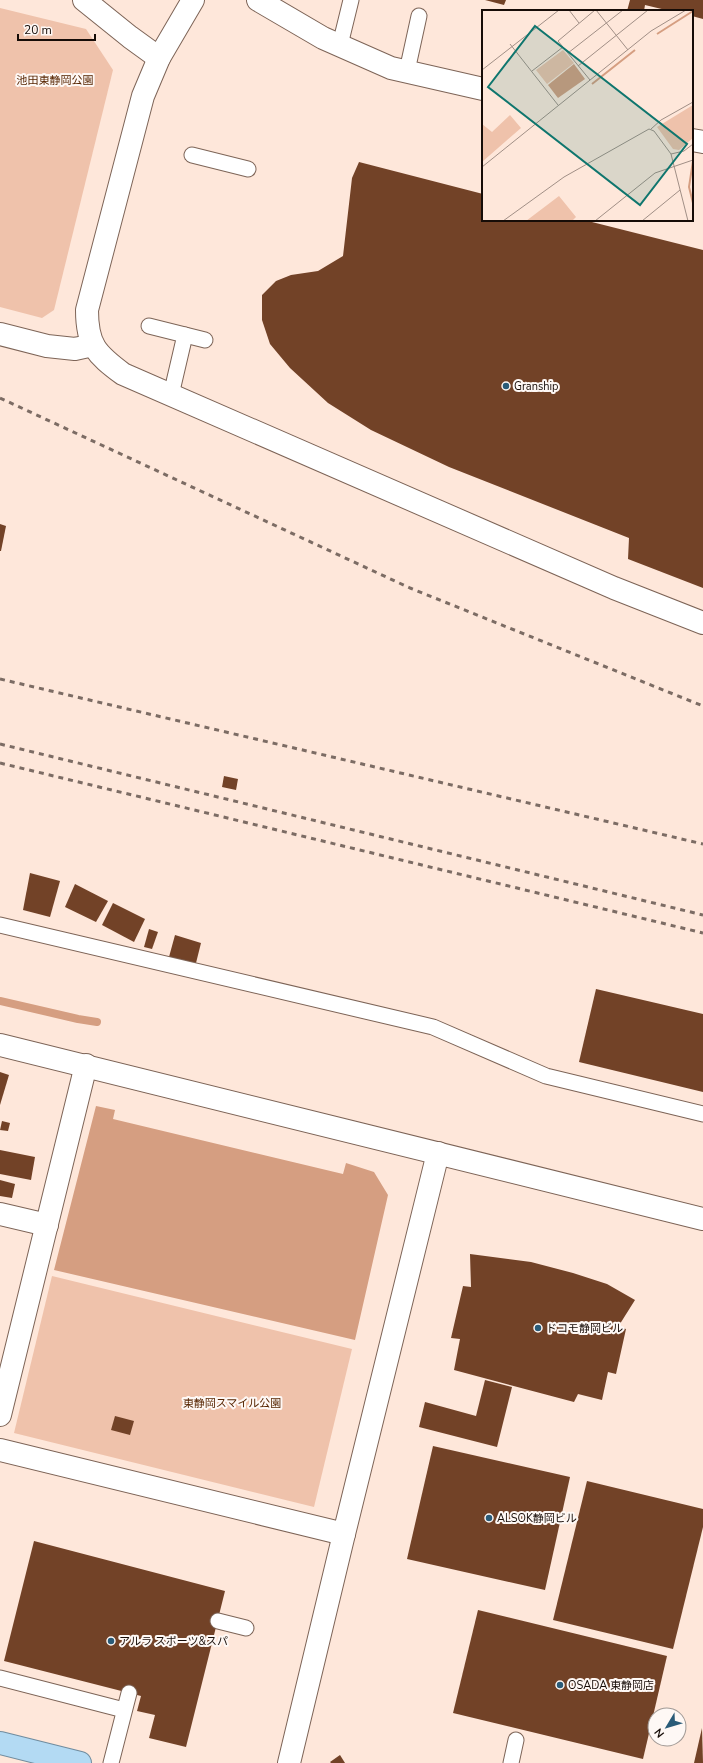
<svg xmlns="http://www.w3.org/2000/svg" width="703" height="1763" font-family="'Nunito Sans','Noto Sans JP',sans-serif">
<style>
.green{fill:#efc2ab}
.water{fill:#d59e81}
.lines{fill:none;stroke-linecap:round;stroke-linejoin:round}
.stream{stroke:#d59e81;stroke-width:8}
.building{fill:#724227}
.service-casing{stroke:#7d6457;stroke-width:17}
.minor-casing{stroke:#7d6457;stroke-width:24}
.tertiary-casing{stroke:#7d6457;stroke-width:24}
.trunk-casing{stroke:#708c9e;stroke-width:24}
.service{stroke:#fff;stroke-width:15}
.minor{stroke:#fff;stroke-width:22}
.tertiary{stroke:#fff;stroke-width:22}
.trunk{stroke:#b3daf3;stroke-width:22}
.rail{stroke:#7c6c64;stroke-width:3;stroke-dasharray:5 5;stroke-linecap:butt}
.poi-dot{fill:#295b78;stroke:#fef8f5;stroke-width:1.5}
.labels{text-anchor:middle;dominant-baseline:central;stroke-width:4;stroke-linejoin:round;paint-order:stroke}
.park-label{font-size:11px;fill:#562401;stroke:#fef8f5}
.poi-label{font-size:11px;fill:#160c07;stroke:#fef8f5;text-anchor:start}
.inset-river{fill:none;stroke:#d59e81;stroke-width:2}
.inset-road{fill:none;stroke:#a18f86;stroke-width:1}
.view{fill:#0f766e;fill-opacity:0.15;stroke:#0f766e;stroke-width:2}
.inset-edge{fill:none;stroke:#160c07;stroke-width:2}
</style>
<rect width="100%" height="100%" fill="#fee7da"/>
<g class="green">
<polygon points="0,8 86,29 113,70 54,310 42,318 0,307"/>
<polygon points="52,1276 352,1349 314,1507 14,1433"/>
</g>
<polygon class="water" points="96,1106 115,1110 113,1119 343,1174 346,1163 374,1172 388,1195 355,1340 54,1270"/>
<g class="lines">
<polyline class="stream" points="0,1001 78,1019 97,1022"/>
</g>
<g class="building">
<polygon points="485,0 506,0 504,5"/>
<polygon points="630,0 703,0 703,19 692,16 692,11 670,11 645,5 644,11 627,11"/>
<polygon points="359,162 483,194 483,220 584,220 703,250 703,588 628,559 629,538 449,467 371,430 328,403 290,368 270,344 262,320 262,295 276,281 291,275 318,271 343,256 352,178"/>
<polygon points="0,524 6,526 1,551 0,551"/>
<polygon points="224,776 238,779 236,790 222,787"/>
<polygon points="30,873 60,881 50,917 23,910"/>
<polygon points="75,884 108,901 96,922 65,907"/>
<polygon points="113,903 145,919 134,942 102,925"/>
<polygon points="149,929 158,932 152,949 144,947"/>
<polygon points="175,935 201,943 196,963 169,957"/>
<polygon points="596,989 703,1014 703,1092 579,1062"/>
<polygon points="0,1072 9,1075 0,1105"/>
<polygon points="2,1121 10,1123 8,1131 0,1130"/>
<polygon points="0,1150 35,1157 31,1180 0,1174"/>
<polygon points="0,1180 15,1184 12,1198 0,1196"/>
<polygon points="470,1254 531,1262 573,1273 607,1284 635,1300 618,1327 626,1329 616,1374 608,1372 602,1400 578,1394 574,1402 454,1370 460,1339 451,1338 463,1286 471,1287"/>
<polygon points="485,1380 512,1387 497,1447 419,1427 425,1402 476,1416"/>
<polygon points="115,1416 134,1421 130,1435 111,1430"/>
<polygon points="433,1446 570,1477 545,1590 407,1559"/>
<polygon points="587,1481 703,1509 703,1527 673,1649 553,1620"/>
<polygon points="34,1541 225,1591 186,1747 149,1738 155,1715 137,1711 141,1696 4,1661"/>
<polygon points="478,1610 667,1656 643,1759 453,1713"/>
<polygon points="702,1728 703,1763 694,1763"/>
<polygon points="340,1755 345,1763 331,1763 330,1762"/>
</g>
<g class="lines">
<defs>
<g id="service">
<polyline points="340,45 351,0"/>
<polyline points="407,71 419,16"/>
<polyline points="192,155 248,169"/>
<polyline points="149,326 205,340"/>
<polyline points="171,395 185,335"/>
<polyline points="0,925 433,1027 546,1076 703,1114"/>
<polyline points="218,1621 246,1628"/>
<polyline points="0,1678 124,1710"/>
<polyline points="111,1763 129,1693"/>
<polyline points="511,1763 516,1740"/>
</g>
<g id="minor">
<polyline points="84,0 130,37 159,58"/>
<polyline points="0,334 47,346 75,349 93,345"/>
<polyline points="0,1214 47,1225"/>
<polyline points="0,1415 86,1065"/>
<polyline points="0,1450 344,1534"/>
</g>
<g id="tertiary">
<path d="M193,0L159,58L143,96L87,310C87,345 96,354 123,374L614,588L703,623"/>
<polyline points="258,0 323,38 391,68 483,89"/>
<polyline points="692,140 703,142"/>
<polyline points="0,1045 703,1219"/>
<polyline points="289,1763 344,1534 438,1153"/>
</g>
<polyline id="trunk" points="0,1743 80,1763"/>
</defs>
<use href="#service" class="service-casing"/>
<use href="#minor" class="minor-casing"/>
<use href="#tertiary" class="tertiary-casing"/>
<use href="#trunk" class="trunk-casing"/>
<use href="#service" class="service"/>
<use href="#minor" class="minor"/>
<use href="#tertiary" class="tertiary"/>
<use href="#trunk" class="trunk"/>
<g class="rail">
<polyline points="0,398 410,588 703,706"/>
<polyline points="0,679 703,844"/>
<polyline points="0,744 703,915"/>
<polyline points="0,763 703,933"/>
</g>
</g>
<g class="poi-dot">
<circle cx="506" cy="386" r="4"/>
<circle cx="538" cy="1328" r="4"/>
<circle cx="489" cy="1518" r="4"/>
<circle cx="111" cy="1641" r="4"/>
<circle cx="560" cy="1685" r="4"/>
</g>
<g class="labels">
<g class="park-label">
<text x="55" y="80">池田東静岡公園</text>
<text x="232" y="1403">東静岡スマイル公園</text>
</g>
<g class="poi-label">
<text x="514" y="386">Granship</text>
<text x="546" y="1328">ドコモ静岡ビル</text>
<text x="497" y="1518">ALSOK静岡ビル</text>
<text x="119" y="1641">アルラ スポーツ&amp;スパ</text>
<text x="568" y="1685">OSADA 東静岡店</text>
</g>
</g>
<g transform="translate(482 10)">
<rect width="211" height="211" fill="#fee7da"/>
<path d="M81,40L92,53L65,74L54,60ZM211,95V128L197,140L191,139L175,117ZM28,105L39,118L0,152V114L10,122ZM77,186L94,207L90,211H44Z" fill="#efc2ab"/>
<path d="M92,54L103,69L76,88L66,75Z" fill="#d59e81"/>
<path class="inset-river" d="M175,24L211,1M110,74L153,40M211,151L207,177L211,193"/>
<path class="inset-road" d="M87,0L97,13M114,0L146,40M28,34L76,95M86,43L141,0M96,56L166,0M0,60L77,0M50,61L81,37M108,70L76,31L113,0M169,119L179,110L211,92M189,144L202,141L211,134M0,157L169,21L204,0M21,211L82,167L167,119L172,121L189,144L206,211M113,211L173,163L211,150M160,211L198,180"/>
<path class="view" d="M53,16L205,134L158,195L6,77Z"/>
<rect width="211" height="211" class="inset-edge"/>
</g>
<g transform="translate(667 1727) rotate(232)"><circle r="19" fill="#fef8f5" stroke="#a19a96"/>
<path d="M0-3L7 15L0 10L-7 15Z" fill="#295b78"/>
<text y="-6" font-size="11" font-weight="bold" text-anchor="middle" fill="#160c07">N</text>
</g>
<path d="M18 34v6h77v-6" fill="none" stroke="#160c07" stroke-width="2"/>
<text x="24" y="34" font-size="12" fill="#160c07" stroke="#fef8f5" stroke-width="3" paint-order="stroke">20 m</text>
</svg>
